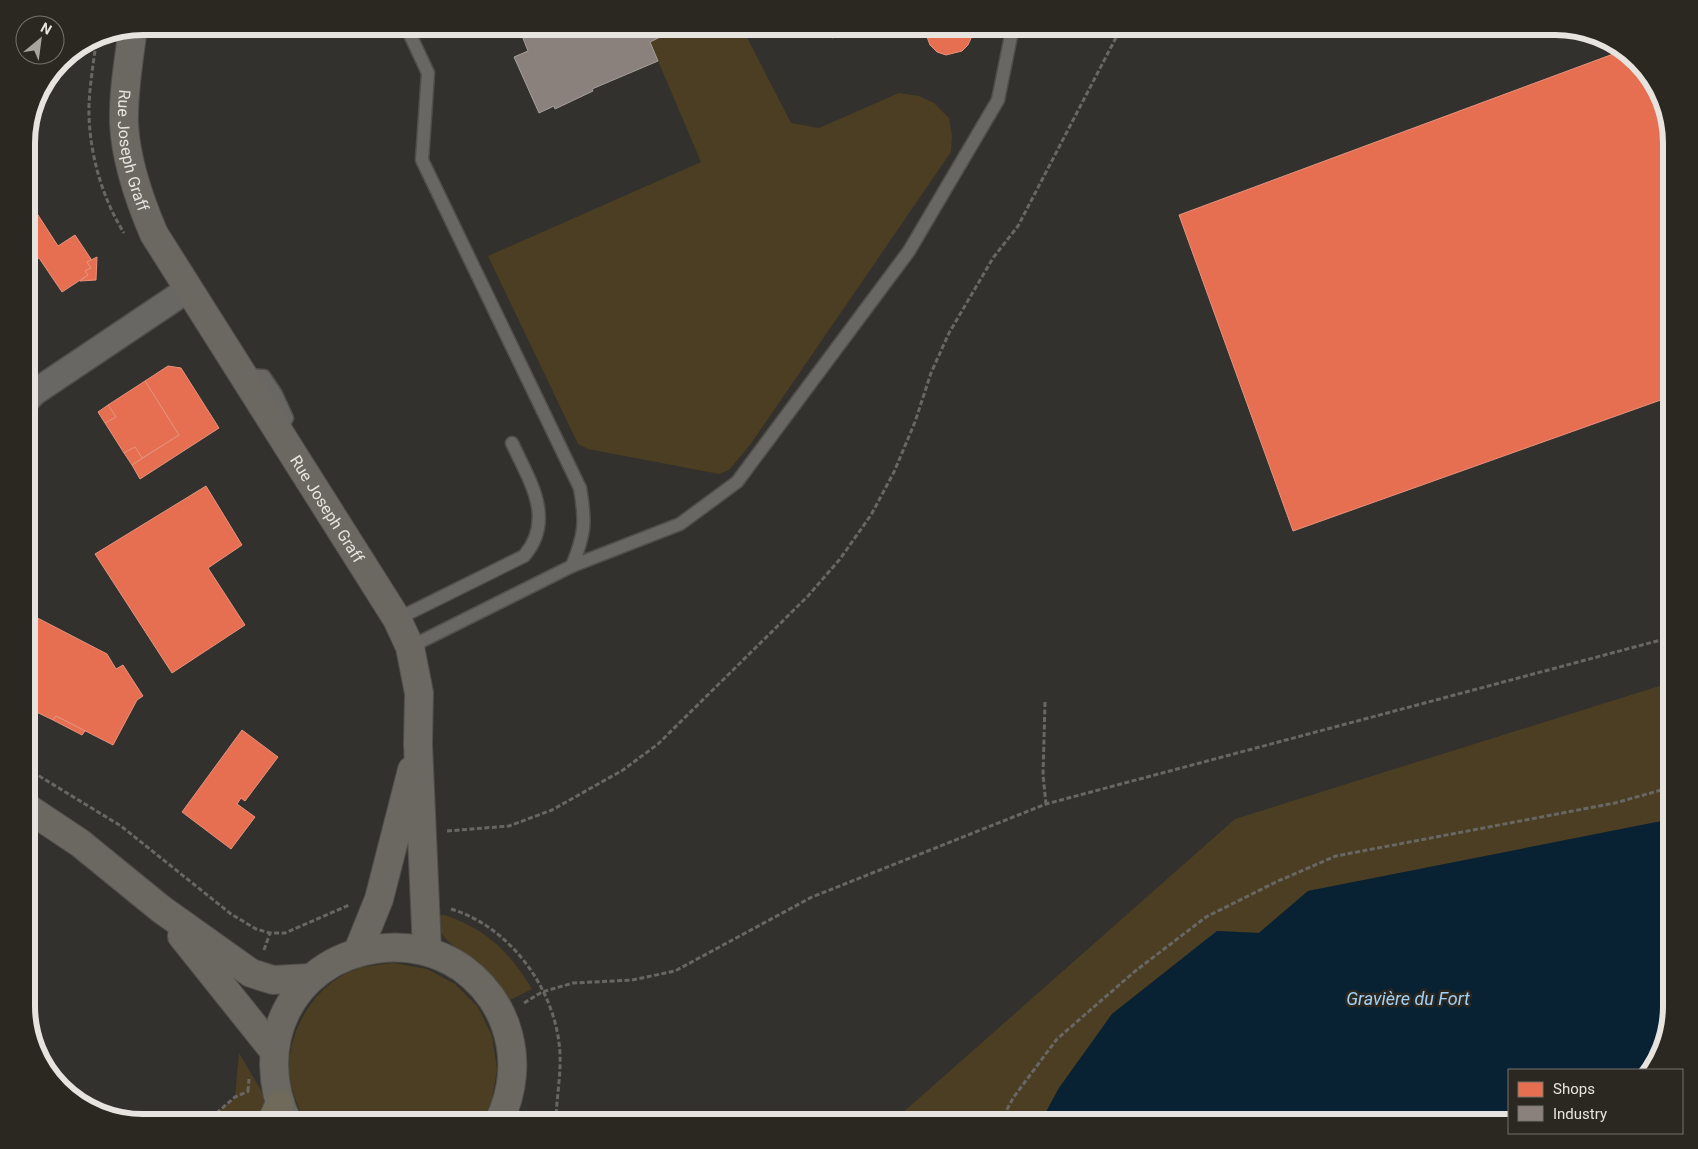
<svg xmlns="http://www.w3.org/2000/svg" width="1698" height="1149" font-family="Roboto,sans-serif">
<style>
.green{fill:#4b3e22}
.water{fill:#082234}
.shops{fill:#e76f51;stroke:#e7927c}
.industry{fill:#8a817c;stroke:#a69f9a}
.lines{fill:none;stroke-linecap:round;stroke-linejoin:round}
.lane-casing{stroke:#504e4a;stroke-width:15}
.street-casing{stroke:#504e4a;stroke-width:28}
.secondary-casing{stroke:#504e4a;stroke-width:30}
.highway-casing{stroke:#504e4a;stroke-width:30}
.path{stroke:#686764;stroke-width:3;stroke-dasharray:5 2.5;stroke-linecap:butt}
.lane{stroke:#686763;stroke-width:12}
.street{stroke:#686763;stroke-width:25}
.secondary{stroke:#6a6861;stroke-width:28}
.highway{stroke:#706a5b;stroke-width:28}
.labels{text-anchor:middle;dominant-baseline:central;stroke-width:5;stroke-linejoin:round;paint-order:stroke}
.street-label{font-size:16px;fill:#e7e4e0;stroke:#2b2821}
.water-label{font-size:18px;font-style:italic;fill:#a4d2f6;stroke:#2b2821}
.rim{fill:none;stroke:#e7e4e0;stroke-width:6}
</style>
<rect width="100%" height="100%" fill="#32312d"/>
<g class="green">
<polygon points="683,26 741,26 791,123 819,128 899,93 919,96 934,103 949,118 952,136 951,152 750,445 729,470 719,474 588,449 578,444 488,256 701,162 650,42"/>
<polygon points="1672,682 1672,819 1308,891 1259,933 1217,931 1112,1014 1059,1088 1040,1123 891,1123 1235,819"/>
<path d="M444,915C485,928 510,952 532,989L508,1001C499,990 491,978 481,968C464,949 439,945 436,916Z"/>
<path d="M394,963L427,969L455,984L478,1007L492,1036L497,1069L492,1101L480,1123H306C297,1105 288,1085 289,1064C291,1023 321,977 364,967C374,965 384,964 394,963Z"/>
<polygon points="239,1053 280,1123 205,1123 235,1097"/>
</g>
<polygon class="water" points="1672,819 1672,1006 1652,1070 1509,1070 1509,1123 1040,1123 1059,1088 1112,1014 1217,931 1259,933 1308,891"/>
<g class="shops">
<polygon points="927,26 971,26 972,36 968,45 962,51 946,55 937,52 930,45 927,37"/>
<polygon points="1624,50 1660,91 1672,143 1672,396 1293,531 1179,215"/>
<polygon points="29,201 58,246 75,235 91,259 87,262 91,268 85,271 88,275 62,292 39,258 26,266 26,203"/>
<polygon points="97,257 96,280 80,281 88,275 85,271 91,268 87,262"/>
<polygon points="168,366 181,368 219,428 140,479 132,465 179,435 145,381"/>
<polygon points="145,381 179,435 142,458 135,447 124,453 105,423 116,417 108,405"/>
<polygon points="108,405 116,417 105,423 98,412"/>
<polygon points="135,447 142,458 132,465 124,453"/>
<polygon points="206,486 242,545 208,568 245,625 172,673 95,554"/>
<polygon points="26,612 107,654 116,669 123,665 143,696 137,700 113,745 56,716 53,720 26,707"/>
<polygon points="56,716 85,731 82,735 53,720"/>
<polygon points="242,730 278,757 245,801 241,798 237,804 255,817 231,849 182,812"/>
</g>
<g class="industry">
<polygon points="499,26 683,26 650,42 658,61 592,89 593,91 555,109 554,106 539,113 514,57 528,51 519,28 503,35"/>
<polygon points="826,26 858,26 832,38"/>
</g>
<g class="lines">
<defs>
<g id="lane">
<path d="M406,26L428,73L422,160L580,488C586,522 585,534 572,566"/>
<polyline points="243,375 264,376 276,394 287,418 279,432"/>
<path d="M397,619L524,556C556,519 529,480 512,443"/>
<polyline points="410,647 572,566 680,524 737,482 909,251 998,100 1013,26"/>
</g>
<polyline id="street" points="26,401 35,392 187,290"/>
<g id="secondary">
<path id="s1" d="M133,28C129,59 123,92 124,124C126,162 139,199 154,234L397,619L410,647L419,693L418,744L427,951"/>
<polyline points="26,807 80,843 161,909 251,973 273,980 311,978"/>
<polyline points="182,936 274,1051"/>
<polyline points="358,951 379,899 412,770"/>
<path d="M288,1123C251,1047 290,961 376,949C406,944 437,951 462,968C481,982 497,1002 505,1024C517,1057 514,1092 498,1123"/>
</g>
<polyline id="highway" points="271,1123 279,1105"/>
</defs>
<use href="#lane" class="lane-casing"/>
<use href="#street" class="street-casing"/>
<use href="#secondary" class="secondary-casing"/>
<use href="#highway" class="highway-casing"/>
<g class="path">
<path d="M97,36C94,59 90,82 89,105C88,149 101,196 124,233"/>
<polyline points="1045,702 1043,775 1046,804"/>
<polyline points="26,768 121,826 231,914 256,929 270,933 285,933 349,905"/>
<polyline points="447,831 509,826 552,810 623,770 658,744 808,596 840,559 871,515 894,472 915,422 931,373 949,333 993,258 1018,226 1122,26"/>
<path d="M451,909C511,927 557,991 560,1054C561,1077 556,1100 556,1123"/>
<polyline points="264,950 270,933"/>
<polyline points="524,1003 542,992 573,983 632,980 675,971 812,897 1046,804 1672,637"/>
<polyline points="248,1091 249,1079"/>
<polyline points="205,1123 235,1097 249,1091"/>
<polyline points="1000,1123 1013,1098 1057,1039 1134,972 1206,917 1278,881 1336,856 1615,803 1672,787"/>
</g>
<use href="#lane" class="lane"/>
<use href="#street" class="street"/>
<use href="#secondary" class="secondary"/>
<use href="#highway" class="highway"/>
</g>
<g class="labels">
<g class="street-label">
<text stroke="none"><textPath href="#s1" startOffset="124">Rue Joseph Graff</textPath></text>
<text stroke="none"><textPath href="#s1" startOffset="536">Rue Joseph Graff</textPath></text>
</g>
<g class="water-label">
<text x="1408" y="998">Gravière du Fort</text>
</g>
</g>
<path d="M0 0H1698V1149H0ZM143 35H1555A108 108 0 0 1 1663 143V1006A108 108 0 0 1 1555 1114H143A108 108 0 0 1 35 1006V143A108 108 0 0 1 143 35Z" fill="#2b2821" fill-rule="evenodd"/>
<path class="rim" d="M143 35H1555A108 108 0 0 1 1663 143V1006A108 108 0 0 1 1555 1114H143A108 108 0 0 1 35 1006V143A108 108 0 0 1 143 35Z"/>
<rect x="1508" y="1069" width="175" height="65" fill="#2b2821" stroke="#76736d"/>
<rect x="1518" y="1082" width="25" height="15" fill="#e76f51" stroke="#76736d"/>
<text x="1553" y="1094" font-size="15" fill="#e7e4e0">Shops</text>
<rect x="1518" y="1106" width="25" height="15" fill="#8a817c" stroke="#76736d"/>
<text x="1553" y="1119" font-size="15" fill="#e7e4e0">Industry</text>
<g transform="translate(40 40) rotate(29)"><circle r="24" fill="#2b2821" stroke="#76736d"/>
<path d="M0-4L9 19L0 12L-9 19Z" fill="#a8a5a1"/>
<text y="-8" font-size="14" font-weight="bold" text-anchor="middle" fill="#e7e4e0">N</text>
</g>
</svg>
